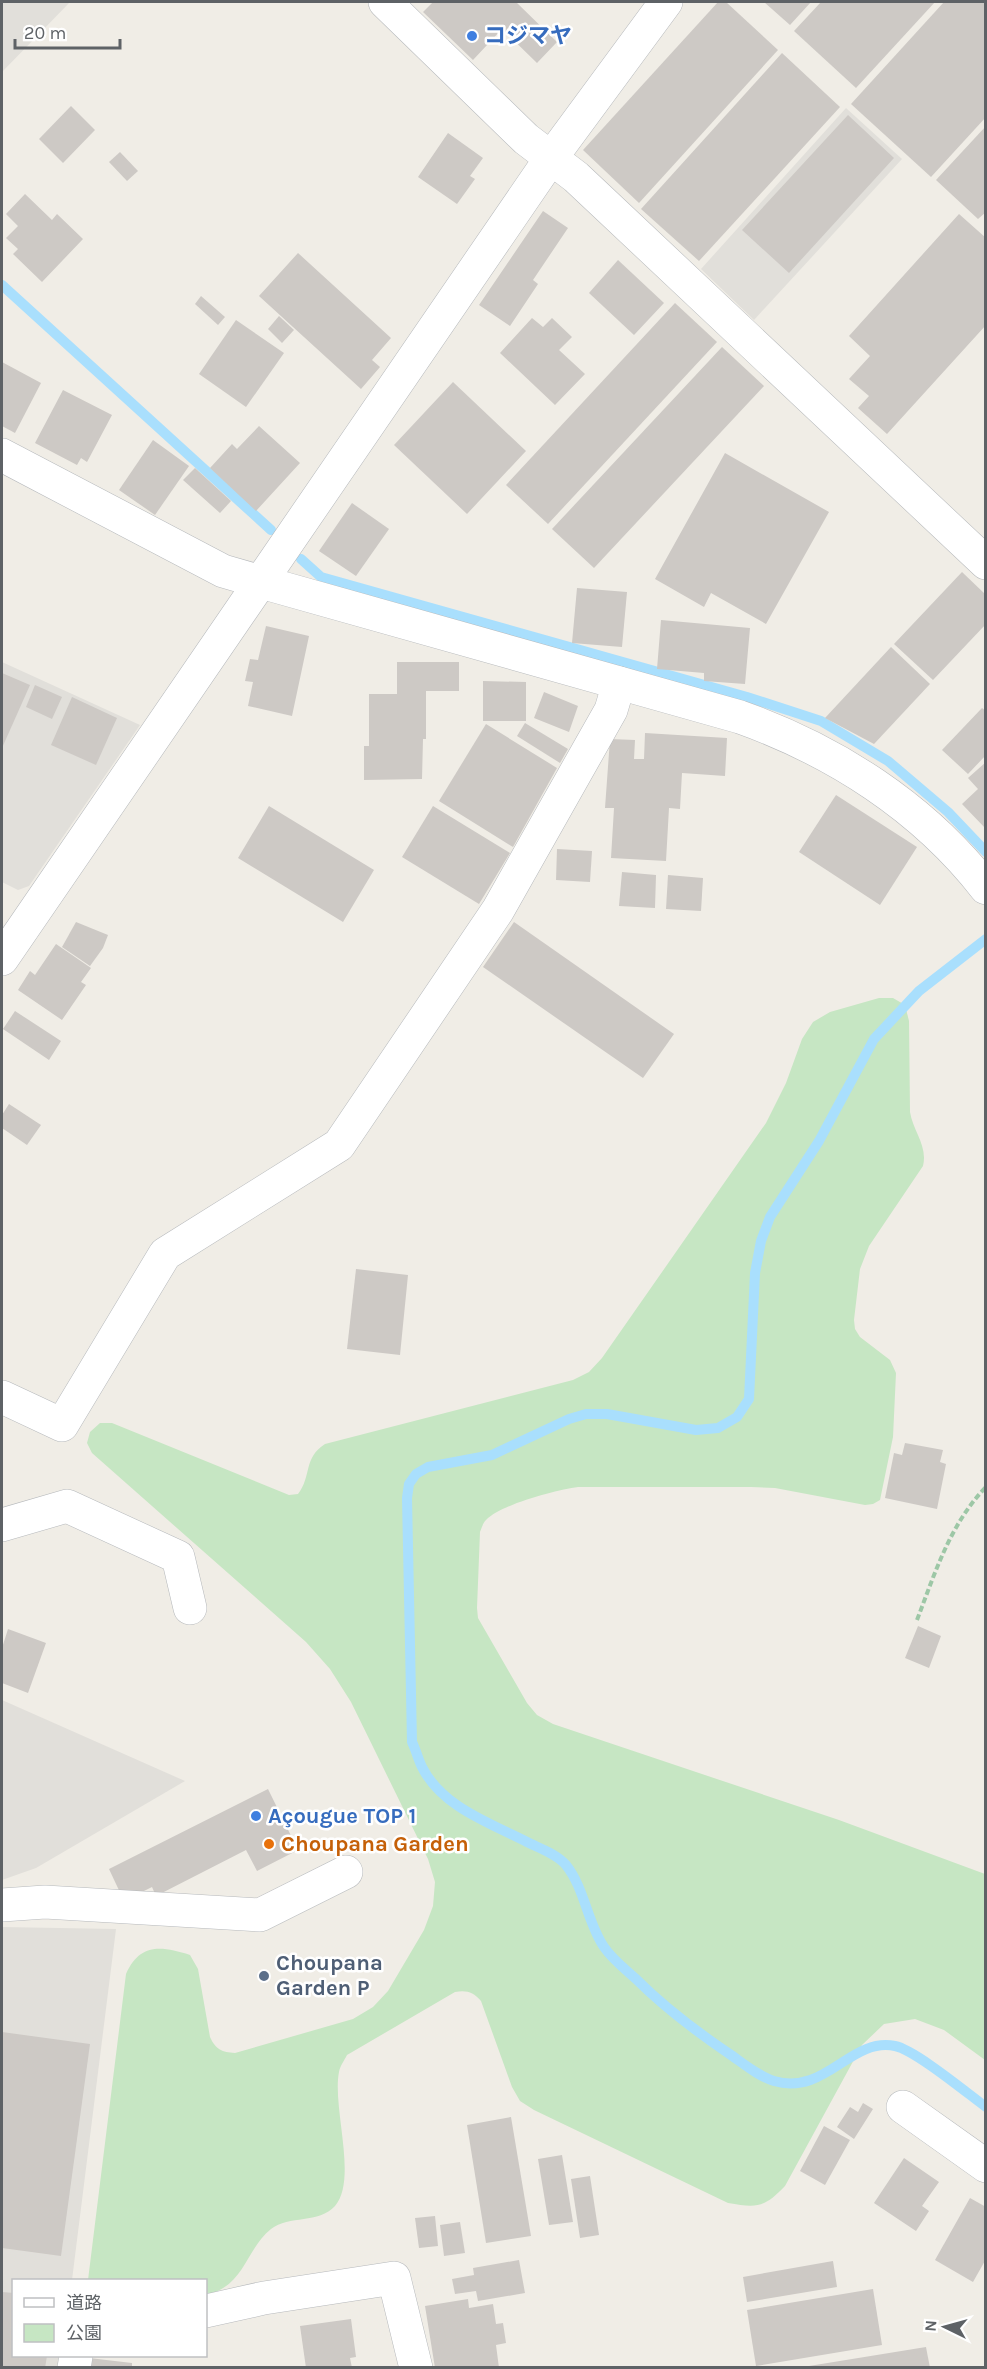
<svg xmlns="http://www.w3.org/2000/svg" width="987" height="2369" font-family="Karla,'Noto Sans JP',sans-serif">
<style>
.industrial{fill:#e1dfda}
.green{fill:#c6e6c3}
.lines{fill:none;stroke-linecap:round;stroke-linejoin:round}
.stream{stroke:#a9dffd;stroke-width:10}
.building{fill:#cdc9c5}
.minor-casing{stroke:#b6b9bc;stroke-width:34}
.tertiary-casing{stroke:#b6b9bc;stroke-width:34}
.path{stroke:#9dc7a6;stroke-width:4;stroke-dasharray:6 3;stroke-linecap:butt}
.minor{stroke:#fff;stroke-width:33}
.tertiary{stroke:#fff;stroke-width:33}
.shop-dot{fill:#3f7fe0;stroke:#fff;stroke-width:2}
.food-dot{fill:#e8710a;stroke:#fff;stroke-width:2}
.service-dot{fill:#5c6f8a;stroke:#fff;stroke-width:2}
.labels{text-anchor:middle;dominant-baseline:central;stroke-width:5;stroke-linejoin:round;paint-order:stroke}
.shop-label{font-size:22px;font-weight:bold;fill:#366cbe;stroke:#fff;text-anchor:start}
.food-label{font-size:22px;font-weight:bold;fill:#c56008;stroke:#fff;text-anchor:start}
.service-label{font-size:22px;font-weight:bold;fill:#4e5e75;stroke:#fff;text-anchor:start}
</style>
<rect width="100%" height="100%" fill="#f0ede6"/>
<g class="industrial">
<polygon points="2,2 70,2 2,72"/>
<polygon points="846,108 902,159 754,320 701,269"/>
<polygon points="2,662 140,725 29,886 18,890 2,882"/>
<polygon points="2,1700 185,1781 36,1868 2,1880"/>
<polygon points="2,1927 116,1929 72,2280 14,2280 14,2356 63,2356 61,2367 2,2368"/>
</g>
<path class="green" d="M879,998H893L905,1005L909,1021L910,1112C913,1131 928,1146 923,1166L869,1246L860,1269L854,1320L855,1329L860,1337L890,1360L896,1373L893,1437L880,1500L873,1504L865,1505L775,1488L751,1487H578C556,1490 502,1504 486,1520C483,1523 482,1527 480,1532L477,1608L478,1618L527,1703L537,1715L553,1724L839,1820L985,1874V2060L944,2030L915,2019L884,2024L862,2045L785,2186C764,2208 757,2208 728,2203L534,2110L520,2101L512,2087L481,2001C473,1992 467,1990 455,1992L347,2055C344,2061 340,2066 339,2072C332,2108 358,2179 335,2206C319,2224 289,2215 271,2229C245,2250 245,2286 206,2295V2280H88L126,1974C140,1943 161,1946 190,1955L198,1969L210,2037C216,2050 222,2052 235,2053L353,2019L373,2007L388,1991L424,1930L433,1906L435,1882L428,1859L351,1702L330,1669L306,1642L92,1453L87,1443L90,1432L100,1423H112L289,1495L298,1494C312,1476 303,1458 325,1444L573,1380L589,1372L602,1358L766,1123L786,1083L802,1039L813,1022L830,1012Z"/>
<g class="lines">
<g class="stream">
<polyline points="2,285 271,530"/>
<polyline points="301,559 321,577 747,697 821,721 888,761 948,812 986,852"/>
<path d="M986,939L919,991L874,1039L819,1141L770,1217L761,1241L755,1273L749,1399L737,1417L718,1428L696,1430L607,1414H586L569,1419L492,1455L428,1467L416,1474L409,1484L407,1498L412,1742C416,1750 418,1759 422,1767C442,1807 490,1823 527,1842C539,1848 557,1854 566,1865C585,1889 587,1922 604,1947C612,1959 625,1969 636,1979C665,2008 697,2032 731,2055C744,2064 758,2076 774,2081C826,2096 850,2037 895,2046C915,2050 967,2093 986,2107"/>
</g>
</g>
<g class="building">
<polygon points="433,2 516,2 557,42 537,63 502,29 473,60 423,12"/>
<polygon points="718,2 726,2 778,50 639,203 583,150"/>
<polygon points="764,2 811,2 790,25"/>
<polygon points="821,2 935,2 856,88 794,31"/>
<polygon points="944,2 986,2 986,117 931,177 851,104"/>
<polygon points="782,53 840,107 699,261 641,209"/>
<polygon points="71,106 95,130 63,163 39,139"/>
<polygon points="848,115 894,158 789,273 742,230"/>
<polygon points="986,126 986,212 978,219 936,180"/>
<polygon points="448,133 483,158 470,176 475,179 457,204 418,177"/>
<polygon points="120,152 138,171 127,181 109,162"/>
<polygon points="25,194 52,220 57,214 83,239 42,282 13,254 18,249 6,238 18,226 6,214"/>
<polygon points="543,211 568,228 533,280 538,284 510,326 479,305"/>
<polygon points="959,214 986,238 986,325 887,434 858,408 869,396 849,379 870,356 849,336"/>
<polygon points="298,253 391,338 372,360 380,367 361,389 259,296"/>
<polygon points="618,260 664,303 634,335 589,293"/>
<polygon points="201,296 225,317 218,325 195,304"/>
<polygon points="675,303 717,342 548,524 506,485"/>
<polygon points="279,316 294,330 282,343 268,329"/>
<polygon points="532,318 543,327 552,318 572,337 559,350 585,374 555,405 500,353"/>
<polygon points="236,320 284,353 246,407 199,374"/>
<polygon points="722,347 764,386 594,568 552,529"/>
<polygon points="2,362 41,383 15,433 2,426"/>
<polygon points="453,382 526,451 467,514 394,445"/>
<polygon points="63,390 112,415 87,462 81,458 77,465 35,443"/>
<polygon points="259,426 300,463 256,511 210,468 232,444 237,449"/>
<polygon points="153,440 189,466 155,515 119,490"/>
<polygon points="725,453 829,512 766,624 711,593 704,607 655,579"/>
<polygon points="195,468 231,501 220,513 183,480"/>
<polygon points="352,503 389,529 356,576 319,551"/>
<polygon points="962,572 986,595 986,624 933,680 894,644"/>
<polygon points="577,588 627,592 622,647 572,643"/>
<polygon points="661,620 750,628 745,684 704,681 704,673 657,669"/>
<polygon points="266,626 309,636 292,716 248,706 253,682 245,681 250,659 258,660"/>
<polygon points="891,647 930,684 874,744 825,718"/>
<polygon points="397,662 459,662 459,691 426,691 426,739 423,739 422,779 364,780 364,746 369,746 369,694 397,694"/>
<polygon points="2,673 30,685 2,748"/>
<polygon points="483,681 526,682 526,721 483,721"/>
<polygon points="35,685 62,697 52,719 26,707"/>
<polygon points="544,692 578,706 569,732 534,718"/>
<polygon points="72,697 117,718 96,765 51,745"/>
<polygon points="982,708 986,711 986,755 968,774 942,750"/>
<polygon points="525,723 568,749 560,763 517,736"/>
<polygon points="486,724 557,768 513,847 439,801"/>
<polygon points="645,733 727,738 725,776 682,773 680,809 669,808 666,861 611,858 614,808 605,808 610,739 635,740 634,759 644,759"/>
<polygon points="986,762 986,829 962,804 978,789 968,778"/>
<polygon points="836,795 917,847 880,905 799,852"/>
<polygon points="269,806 374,870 343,922 238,858"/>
<polygon points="433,806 510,853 479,904 402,857"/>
<polygon points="557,849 592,851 590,882 556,880"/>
<polygon points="622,872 656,875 655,908 619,906"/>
<polygon points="668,875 703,878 701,911 666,909"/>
<polygon points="76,922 108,935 103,948 90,966 62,947"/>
<polygon points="514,922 674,1034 643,1078 483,967"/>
<polygon points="56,944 91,968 81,982 86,985 62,1020 18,990 30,971 35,975"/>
<polygon points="15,1011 61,1041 49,1060 3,1029"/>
<polygon points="9,1104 41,1125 27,1145 2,1128 2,1115"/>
<polygon points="356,1269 408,1275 400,1355 347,1349"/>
<polygon points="905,1443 943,1450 940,1462 946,1464 937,1509 885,1498 894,1453 902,1455"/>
<polygon points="918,1626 941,1636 929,1668 905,1658"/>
<polygon points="8,1629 46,1643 28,1693 2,1683 2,1648"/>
<polygon points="268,1789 298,1850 257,1871 246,1850 156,1896 152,1887 124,1901 109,1869"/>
<polygon points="2,2032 90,2044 61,2256 2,2248"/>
<polygon points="863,2103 873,2109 854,2139 837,2127 850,2107 858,2112"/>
<polygon points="511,2117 531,2236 486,2243 467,2125"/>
<polygon points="824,2126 850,2140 825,2185 800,2171"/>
<polygon points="562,2155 573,2222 549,2225 538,2159"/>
<polygon points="904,2158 939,2182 922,2206 929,2211 916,2231 874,2203"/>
<polygon points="590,2176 599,2235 580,2238 571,2179"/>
<polygon points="970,2198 986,2207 986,2259 973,2282 935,2260"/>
<polygon points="435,2216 438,2246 419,2248 415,2218"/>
<polygon points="460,2222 465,2253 444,2256 440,2225"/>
<polygon points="519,2260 525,2293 478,2301 476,2291 455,2294 452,2279 474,2275 473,2268"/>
<polygon points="833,2261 837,2287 747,2302 743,2277"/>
<polygon points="873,2289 882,2345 756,2366 747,2310"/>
<polygon points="2,2292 14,2293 14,2356 47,2356 45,2368 2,2368"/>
<polygon points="468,2299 469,2308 493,2304 496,2324 503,2323 506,2343 496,2345 499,2368 435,2368 425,2306"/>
<polygon points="351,2319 356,2357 350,2358 352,2368 306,2368 300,2326"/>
<polygon points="926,2347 930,2368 809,2368 809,2366"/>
<polygon points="89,2358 132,2363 132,2368 88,2368"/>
</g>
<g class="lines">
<defs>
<g id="minor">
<polyline points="2,455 223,571 261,582"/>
<polyline points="2,1397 62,1425 165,1254 339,1145 498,910 611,710 619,683"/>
<polyline points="2,1525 67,1506 178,1557 190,1608"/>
<polyline points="2,1905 45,1902 260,1915 346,1872"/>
<polyline points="903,2107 986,2166"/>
<polyline points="206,2311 264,2298 394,2278 416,2368"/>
<polyline points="74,2368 76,2356"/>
</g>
<g id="tertiary">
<polyline points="385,2 526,139 576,177 986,563"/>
<path d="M261,582L740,717C835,751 923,807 986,888"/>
<polyline points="2,959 551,158 666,2"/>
</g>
</defs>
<use href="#minor" class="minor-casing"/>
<use href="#tertiary" class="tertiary-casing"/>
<path class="path" d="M917,1620C935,1573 950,1524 986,1487"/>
<use href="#minor" class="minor"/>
<use href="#tertiary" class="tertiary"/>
</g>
<g class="shop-dot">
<circle cx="472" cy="36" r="6"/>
<circle cx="256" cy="1816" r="6"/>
</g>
<circle class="food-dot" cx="269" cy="1844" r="6"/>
<circle class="service-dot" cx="264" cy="1976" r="6"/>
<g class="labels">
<g class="shop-label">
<text x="484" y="36">コジマヤ</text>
<text x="268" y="1816">Açougue TOP 1</text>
</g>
<g class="food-label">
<text x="281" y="1844">Choupana Garden</text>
</g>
<g class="service-label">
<text x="276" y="1963">Choupana<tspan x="276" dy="25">Garden P</tspan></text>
</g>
</g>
<rect width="987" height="2369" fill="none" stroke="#5e6266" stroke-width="6"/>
<rect x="12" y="2279" width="195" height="78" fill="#ffffff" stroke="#bfc0c2" stroke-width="1.5"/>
<rect x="24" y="2298" width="30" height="9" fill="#ffffff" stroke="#bfc0c2" stroke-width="1.5"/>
<text x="66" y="2309" font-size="18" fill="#5e6266">道路</text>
<rect x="24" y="2324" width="30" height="18" fill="#c6e6c3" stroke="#bfc0c2" stroke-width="1.5"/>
<text x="66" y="2339" font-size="18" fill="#5e6266">公園</text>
<g transform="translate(945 2327) rotate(275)" stroke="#ffffff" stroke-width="4.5" paint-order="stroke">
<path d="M0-4.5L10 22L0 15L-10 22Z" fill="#5e6266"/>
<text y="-9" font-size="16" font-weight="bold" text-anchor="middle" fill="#5e6266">N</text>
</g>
<path d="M15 39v9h105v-9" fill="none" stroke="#5e6266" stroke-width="3"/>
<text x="24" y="39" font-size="18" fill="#5e6266" stroke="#ffffff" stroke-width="4.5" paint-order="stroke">20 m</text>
</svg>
